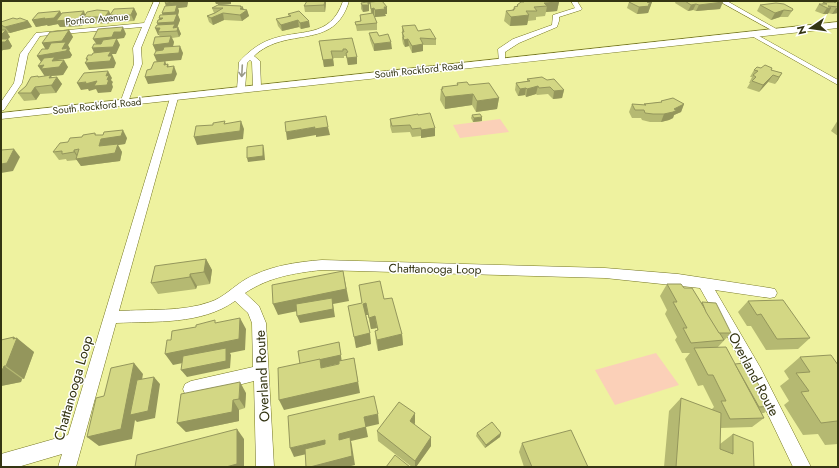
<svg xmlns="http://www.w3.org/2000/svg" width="839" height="468" font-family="Jost,sans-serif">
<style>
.green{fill:#fbd0b8}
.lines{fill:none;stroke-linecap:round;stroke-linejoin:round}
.minor-casing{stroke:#757622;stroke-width:1}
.tertiary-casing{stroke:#757622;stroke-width:1}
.minor{fill:#fff;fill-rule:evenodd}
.tertiary{fill:#fff;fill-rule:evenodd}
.wall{fill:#b5b972}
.shaded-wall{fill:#94965c}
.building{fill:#d3d784;stroke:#94965c}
.oneway{stroke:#9a9a89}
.labels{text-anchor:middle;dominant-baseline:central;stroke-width:3;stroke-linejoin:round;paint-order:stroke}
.far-street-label{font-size:10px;fill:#343513;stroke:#fff}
.street-label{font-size:12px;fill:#343513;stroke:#fff}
.near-street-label{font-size:14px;fill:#343513;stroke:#fff}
</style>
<rect width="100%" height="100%" fill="#eef29f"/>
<g class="green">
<polygon points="500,119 509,132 460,138 453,125"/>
<polygon points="656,353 679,385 615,405 595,370"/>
</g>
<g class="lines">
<defs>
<g id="minor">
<polygon points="154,1 160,1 141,48 142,64 127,105 124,106 120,103 134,64 133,48 142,27 40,36 28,54 22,83 4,110 1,111 1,102 14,83 20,54 36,33 144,23"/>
<path d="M343,1H349C334,52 287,25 254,56L260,61L261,87L257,90L253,87L252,62L250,60L247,63L245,89L244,91H238L237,89L239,62C247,53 258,44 269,40C300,28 330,40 343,1Z"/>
<polygon points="571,1 577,1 582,9 581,10 559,17 559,21 557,27 519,43 505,52 505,63 499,63 498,49 513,39 552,25 553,15 575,8"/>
<polygon points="719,1 727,1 780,31 775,32"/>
<polygon points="829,1 838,2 838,6"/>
<polygon points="752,32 838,80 838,85 750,35 748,34"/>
<path d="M174,95L178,98L119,311C149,309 182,312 210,302C223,298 234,286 246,279C269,266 296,262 322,260L605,268L678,274L770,288L775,289L777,293L775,297L770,298L715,290L760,367L811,467H793L750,377L700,288L605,278L322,270C294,273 269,277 245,293L259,306L266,323L274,467H256L254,381L191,397L185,394L183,389L185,384L191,381L253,367L252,323L248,313L235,301C201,325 156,321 116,323L76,467H58L62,454L18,467H1V454L68,435L170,98Z"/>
</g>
<polygon id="tertiary" points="838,22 838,28 1,119 1,113"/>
</defs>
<use href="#minor" class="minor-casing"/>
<use href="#tertiary" class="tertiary-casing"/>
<use href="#minor" class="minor"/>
<use href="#tertiary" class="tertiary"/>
</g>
<g class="wall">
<polygon points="215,1 231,1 231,4 222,5 241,6 244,9 247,10 249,16 242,21 224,20 213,25 209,22 207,16 214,13 212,8 218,5 218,4 216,4"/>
<polygon points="310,1 326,1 326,3 325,12 305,12 304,6"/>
<polygon points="368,1 382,1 383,2 387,7 387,14 385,14 386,16 375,17 374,15 377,23 377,30 357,31 355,22 360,21 360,15 371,14 370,3 368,4"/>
<polygon points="521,1 558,1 559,2 557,11 546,12 545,16 536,17 536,20 528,21 527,25 510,26 504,21 506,11 512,10 513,9 514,9 514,7 517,6 517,5 521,2"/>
<polygon points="630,1 651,1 652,2 648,13 637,14 627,8 629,2"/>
<polygon points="676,1 721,1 720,9 696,11 693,10 688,11 675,3"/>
<polygon points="188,2 187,7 178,8 179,11 178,15 180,20 177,28 178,27 181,34 179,37 172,38 174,42 173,46 183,53 181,60 156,51 153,45 160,37 159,35 158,35 158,25 160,20 159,18 163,15 162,13"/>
<polygon points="823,2 834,2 838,13 832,14 828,13 828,14 823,14 815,11 819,4 822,4"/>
<polygon points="361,3 369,11 363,12 361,9"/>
<polygon points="760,5 792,11 788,17 780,17 771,20 757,11"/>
<polygon points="134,8 137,14 134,21 113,22 111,18 108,24 87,23 85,20 82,26 60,27 58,24 48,26 47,25 36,27 32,20 60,11 61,14 85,15 111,14"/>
<polygon points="288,14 310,27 301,29 299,27 282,31 278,26 276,19 289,17"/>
<polygon points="17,19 28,21 32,27 10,33 7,33 10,37 8,39 12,46 10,49 3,50 1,51 1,22"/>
<polygon points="402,26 418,31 436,39 436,45 423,45 423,51 412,53 409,46 405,47 403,44 402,39"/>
<polygon points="69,30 73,37 68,45 70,49 69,50 72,55 70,58 57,60 68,67 63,75 51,76 52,78 57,77 62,84 56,93 40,94 36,100 24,101 18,93 38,76 39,77 45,76 43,73 41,62 37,56 46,49 42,43"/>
<polygon points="369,33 379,36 392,49 374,51 370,40"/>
<polygon points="352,38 357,64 348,65 346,56 344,56 344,58 333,58 334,66 324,67 319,41"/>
<polygon points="761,68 771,70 782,73 778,80 775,84 768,82 759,92 747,88 750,83 749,83 752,77 750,77 754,70"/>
<polygon points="527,79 564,90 562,98 553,99 548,94 537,95 536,94 526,97 525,95 518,96 515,90 516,83 527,81"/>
<polygon points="457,83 469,85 499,98 497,109 476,112 472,105 445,109 440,100 441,89 442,89 442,87 457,86"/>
<polygon points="661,101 684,104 681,112 674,115 673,118 669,120 661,122 650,122 642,120 641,118 632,118 629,112 632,104 644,105 644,104 661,102"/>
<polygon points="418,115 435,128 435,136 421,138 421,136 412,137 410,132 392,133 390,126 390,119"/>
<polygon points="472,115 482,121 473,122 471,118"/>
<polygon points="838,120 838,136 831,131"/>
<polygon points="95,133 96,135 127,138 125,144 118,145 122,152 120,161 81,166 77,160 67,161 66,159 59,160 53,152 68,142"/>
<polygon points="206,259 212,270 210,284 197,286 196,289 158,294 151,283"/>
<polygon points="667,284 684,288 701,303 702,302 731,333 717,348 735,364 772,406 764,413 762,413 764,418 752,427 720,428 720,444 733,434 754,467 664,467 669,411 681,398 711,410 714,407 703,385 698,386 685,359 690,353 682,353 675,340 677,337 665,314 667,310 660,296"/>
<polygon points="359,285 384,299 402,334 403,345 378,351 376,342 375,331 377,330 377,328 371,329 368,315 366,315 371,344 356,348 362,303"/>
<polygon points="748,301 810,338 798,349 766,350 751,326 747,326 738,312"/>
<polygon points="14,337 34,352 24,379 22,379 21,382 1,386 1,340"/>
<polygon points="800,357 838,365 838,444 825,445 818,434 803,435 784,405 789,401 780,386 789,379 784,371"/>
<polygon points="246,393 245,408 239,410 239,421 186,432 177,423"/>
<polygon points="415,423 414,425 431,437 431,446 416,467 412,467 378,441 377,431"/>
<polygon points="477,433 501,433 500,437 485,448 476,436"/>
<polygon points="522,443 588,467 524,467 519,452"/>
</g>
<g class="shaded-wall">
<polygon points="183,1 188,1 188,2 187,7 178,8 179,11 178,15 180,20 177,28 178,27 181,34 179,37 177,31 158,32 159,35 158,35 155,28 159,28 157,23 161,23 159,18 163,18 164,19 162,13 167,10 165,3"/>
<polygon points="215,1 231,1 231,4 218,5 218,4 216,4"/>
<polygon points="325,1 326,1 326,3 325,12 324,5"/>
<polygon points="368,1 382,1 383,2 368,4"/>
<polygon points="743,1 756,1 743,2"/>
<polygon points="559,2 557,11 546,12 547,6 544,3"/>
<polygon points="647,2 652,2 648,13 637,14 639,7"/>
<polygon points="723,2 720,9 696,11 699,5"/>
<polygon points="696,4 693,10 688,11 691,5"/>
<polygon points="362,5 369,5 369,11 363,12"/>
<polygon points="241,6 242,8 243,7 244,12 247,10 249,16 242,21 240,15 240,7"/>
<polygon points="384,7 387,7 387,14 385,14 386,16 375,17 375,10"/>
<polygon points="838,7 838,13 832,14 836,8"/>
<polygon points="134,8 137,14 134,21 131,15"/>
<polygon points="374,8 374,15 372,15 371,9"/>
<polygon points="827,8 831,8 828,14 823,14"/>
<polygon points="784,10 780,17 771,20 775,13"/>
<polygon points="60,11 63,17 84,11 86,17 84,17 85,20 82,26 60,27 58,24 48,26 47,25 36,27 32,20"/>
<polygon points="109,11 111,15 110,15 111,18 108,24 105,17"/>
<polygon points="223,13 224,20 213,25 211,18"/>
<polygon points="529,15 527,25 510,26 511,17"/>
<polygon points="298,20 299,27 282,31 281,25"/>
<polygon points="28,21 32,27 10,33 5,27"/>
<polygon points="309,21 310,27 301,29 300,23"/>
<polygon points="123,27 126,34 124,38 117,39 120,45 116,54 112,54 116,63 114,68 89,70 85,63 88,63 86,59 95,55 92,48 97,45 93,39"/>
<polygon points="6,30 10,37 8,39 12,46 10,49 3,50 1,51 1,35"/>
<polygon points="69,30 73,37 68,45 70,49 69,50 72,55 70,58 57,60 64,60 68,67 63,75 51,76 55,81 57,77 62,84 56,93 38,66 42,63 37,56 46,50 42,43"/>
<polygon points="171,36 174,42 172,50 156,52 153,45"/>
<polygon points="408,39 409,46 405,47 404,40"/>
<polygon points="391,42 392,49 374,51 374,44"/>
<polygon points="423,44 423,51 412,53 412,46"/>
<polygon points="180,46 183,53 181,60 157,62 154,55"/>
<polygon points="357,57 357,64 348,65 347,58"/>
<polygon points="333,59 334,66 324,67 323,60"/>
<polygon points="165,61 167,66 168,64 170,72 174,66 177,74 174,81 148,84 145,77 164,65"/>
<polygon points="108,71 112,78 111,80 113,82 112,84 113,87 111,92 98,93 96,89 89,91 88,89 81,90 77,83 86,82 106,76"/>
<polygon points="782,73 778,80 775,84 779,77"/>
<polygon points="773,75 768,82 759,92 763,85"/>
<polygon points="538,86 536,94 526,97 527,89"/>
<polygon points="35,87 40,94 36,100 31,93"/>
<polygon points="526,88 525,95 518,96 520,89"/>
<polygon points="564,90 562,98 553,99 554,91"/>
<polygon points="473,94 472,105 445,109 445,97"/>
<polygon points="499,98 497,109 476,112 477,101"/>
<polygon points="684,104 681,112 674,115 673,118 669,120 661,122 664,114"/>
<polygon points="482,117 482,121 473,122 474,118"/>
<polygon points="241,121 244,129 243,139 197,145 194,137"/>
<polygon points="315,127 328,127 330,135 316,137 316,135 287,140 286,132"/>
<polygon points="435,128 435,136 421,138 421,130"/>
<polygon points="123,130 127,138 125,144 118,145 122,152 120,161 81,166 76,159 78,158 74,152 74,150 79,158 99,146 101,139"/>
<polygon points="263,145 264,149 265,160 248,162 247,158"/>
<polygon points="14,149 20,157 13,171 1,173 1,164"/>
<polygon points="206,259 212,270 210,284 204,272"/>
<polygon points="343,271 349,301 333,304 335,317 300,323 297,316 332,304 278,315 273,304"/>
<polygon points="190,274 197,286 196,289 190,277"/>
<polygon points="366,303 368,315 365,315 363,304"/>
<polygon points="375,316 377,328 371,329 369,318"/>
<polygon points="240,318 246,329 245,350 230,353 231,355 230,368 187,377 181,370 226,354 173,365 165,354"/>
<polygon points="370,333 371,344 356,348 354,337"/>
<polygon points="402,334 403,345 378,351 377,340"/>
<polygon points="14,337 16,339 17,338 34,352 24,379 6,366"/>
<polygon points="339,342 342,363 321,368 320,360"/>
<polygon points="354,358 360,393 284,410 279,400"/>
<polygon points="134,363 143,374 136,414 154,377 160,384 155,418 137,422 135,420 132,439 99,446 87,437"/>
<polygon points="4,366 22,379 21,382 1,386 1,369"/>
<polygon points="240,382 246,393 245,408 239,399"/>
<polygon points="233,400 239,410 239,421 186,432 177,423"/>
<polygon points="415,413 415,423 410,431 410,421"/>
<polygon points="378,414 379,424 366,427 368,437 351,441 352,446 355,465 347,467 310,467 339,440 339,434 364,417"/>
<polygon points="237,429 244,439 244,467 226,467"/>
<polygon points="501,433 500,437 485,448 486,445"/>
<polygon points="431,437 431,446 416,467 415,467 415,461"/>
<polygon points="325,440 328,449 294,457 290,448"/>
</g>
<g class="building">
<polygon points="166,1 183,1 165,3"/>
<polygon points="307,1 325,1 324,5 304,6"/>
<polygon points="382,1 387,7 384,7 385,9 375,10 374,8 371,9 370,2"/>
<polygon points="523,1 558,1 559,2 544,3 547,6 534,7 537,11 526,11 529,15 511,17 506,11 514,10 513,9 515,9 514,7 518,6 517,5 521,2 524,2"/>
<polygon points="632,1 651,1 652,2 647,2 651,4 648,5 650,6 639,7 629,2 633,1"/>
<polygon points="685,1 721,1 723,2 699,5 696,4 691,5"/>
<polygon points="838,1 838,7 828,6 831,8 827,8 819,4 827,4 823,2 836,2 834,2"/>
<polygon points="367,2 369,5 362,5 361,3"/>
<polygon points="776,3 784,4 793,9 792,11 784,10 775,13 760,5"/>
<polygon points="177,5 175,12 162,13 165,6"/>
<polygon points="218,5 241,6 240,7 243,7 240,9 247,10 240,15 223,13 211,18 207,16 215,13 223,8 212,8"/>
<polygon points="134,8 131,15 110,15 114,9"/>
<polygon points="97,10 109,11 105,17 84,17 87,12"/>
<polygon points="60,11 54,18 44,19 45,18 32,20 38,13"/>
<polygon points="84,11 78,19 56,21 62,13"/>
<polygon points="299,11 309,21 300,23 298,20 281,25 276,19 291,16 288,14"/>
<polygon points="373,13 377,23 356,25 355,22 361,21 360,15"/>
<polygon points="177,14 174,22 157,23 158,20 162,19 163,18 159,18 160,15"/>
<polygon points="13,18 17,19 20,18 28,21 5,27 1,25 1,22"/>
<polygon points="175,24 173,28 178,27 177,31 158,32 160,28 155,28 157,25"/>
<polygon points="415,25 418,31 430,29 436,39 420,38 423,44 412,46 408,39 404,40 403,37 404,37 402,32 404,32 402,26"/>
<polygon points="123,27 121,32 114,32 112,37 93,39 98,29"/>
<polygon points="1,30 6,30 1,35"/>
<polygon points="69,30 62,41 42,43 50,32"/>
<polygon points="377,32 379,36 388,34 391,42 374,44 369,33"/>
<polygon points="171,36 169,43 153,45 155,37"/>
<polygon points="117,38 113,47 92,48 94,44 101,44 103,40"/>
<polygon points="352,38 357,57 347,58 346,53 348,52 346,49 343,49 343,51 331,51 333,59 323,60 319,41"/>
<polygon points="1,39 8,39 5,42 1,42"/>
<polygon points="66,42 62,49 68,48 66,51 37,56 42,49 48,49 51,43"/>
<polygon points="180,46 179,53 154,55 156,51 163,50 164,47"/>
<polygon points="111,51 108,56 112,56 110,61 85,63 88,59 86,59 88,55 92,55 93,53"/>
<polygon points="55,57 52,61 64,60 59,67 41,69 44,65 38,66 44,58"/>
<polygon points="165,61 164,65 168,64 167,67 174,66 172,74 145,77 147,70 151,69 154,62"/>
<polygon points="765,65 772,68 771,70 782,73 779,77 773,75 763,85 752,81 756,77 753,75 758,71 754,70 757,67 761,68"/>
<polygon points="108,71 106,76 109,75 107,80 109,79 107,85 94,86 97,81 85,84 86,82 77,83 84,73"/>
<polygon points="51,75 49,78 57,77 52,85 35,87 31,93 18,93 26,86 31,77 38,76 38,77"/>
<polygon points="542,77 547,80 554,79 564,90 554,91 550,87 539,88 538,86 527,89 526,88 520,89 516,83 530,81 527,79"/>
<polygon points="467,82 469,85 489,83 499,98 477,101 473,94 445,97 441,89 443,89 442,87 458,85 457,83"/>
<polygon points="673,98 684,104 674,109 677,110 673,112 664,114 653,114 645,113 644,110 635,110 632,104 646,105 644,104 662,102 661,101"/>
<polygon points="430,113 435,128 421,130 421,128 412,129 410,125 392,126 390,119 418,114 418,115"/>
<polygon points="480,114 482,117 474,118 472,115"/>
<polygon points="326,116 328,127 314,129 315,127 286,132 285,122"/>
<polygon points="225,121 224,124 241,121 240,131 194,137 196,126 213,125 213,123"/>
<polygon points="123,130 121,136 101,139 99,146 118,144 115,153 76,159 79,149 74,150 74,152 62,154 62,151 53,152 60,143 68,142 70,138 82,137 83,135 95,133 95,135 103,135 104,132"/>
<polygon points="263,145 263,156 247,158 247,147"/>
<polygon points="14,149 7,163 1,164 1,150"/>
<polygon points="206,259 204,272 190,274 190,277 151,283 155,266"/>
<polygon points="343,271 346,289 273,304 272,285"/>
<polygon points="380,281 384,299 392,298 402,334 377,340 375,331 378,330 375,316 369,318 366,303 363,304 370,333 354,337 348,306 362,303 359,285"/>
<polygon points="667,284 681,284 684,288 692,288 724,340 691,343 683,328 687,328 673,302 677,302"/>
<polygon points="332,298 333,309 297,316 296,304"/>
<polygon points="783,300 810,338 777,339 761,314 757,315 748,301"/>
<polygon points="702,302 716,303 731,333 719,333 706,312"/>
<polygon points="240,318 239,339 165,354 167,340 171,340 172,331 196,327 196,325 215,320 215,323"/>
<polygon points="14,337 13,339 17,338 6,366 4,366 3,369 1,369 1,340"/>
<polygon points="339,342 341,355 300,364 298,351"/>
<polygon points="726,347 764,418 730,419 721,401 726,401 713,375 708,375 694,348"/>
<polygon points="226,348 226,361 181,370 183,356"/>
<polygon points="831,355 838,365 838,422 837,421 821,423 801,392 809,391 796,373 810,372 800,357"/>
<polygon points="354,358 358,382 279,400 278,368 320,359 321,368 339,364 339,361"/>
<polygon points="134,363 121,429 87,437 96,398 104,396 111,368"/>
<polygon points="745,363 772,406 759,407 735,364"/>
<polygon points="154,377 148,411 130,415 137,380"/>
<polygon points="240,382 239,399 233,400 232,412 177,423 181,394"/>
<polygon points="374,396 378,414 364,417 366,427 339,434 339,440 350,437 352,456 310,467 306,467 305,449 325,444 325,440 290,448 288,416"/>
<polygon points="681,398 721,413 720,449 733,454 733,434 753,442 754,467 676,467"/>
<polygon points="399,402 415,413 410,421 431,437 415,461 377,431"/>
<polygon points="492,422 501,433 486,445 477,433"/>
<polygon points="237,429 237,464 226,467 135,467 137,455"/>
<polygon points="571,430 588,467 532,467 522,443"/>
<polygon points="395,455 410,467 386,467"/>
</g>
<defs><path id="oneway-shaft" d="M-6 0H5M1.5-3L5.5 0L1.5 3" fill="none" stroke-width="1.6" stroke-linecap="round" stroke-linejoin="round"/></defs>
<use class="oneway" href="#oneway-shaft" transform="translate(242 71) rotate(93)"/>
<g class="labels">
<g class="far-street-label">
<text transform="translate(97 19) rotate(-5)">Portico Avenue</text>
<text transform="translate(419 70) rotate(-6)">South Rockford Road</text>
<text transform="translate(97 106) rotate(-6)">South Rockford Road</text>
</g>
<g class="street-label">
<text transform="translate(435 269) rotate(1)">Chattanooga Loop</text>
</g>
<g class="near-street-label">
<text transform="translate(754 374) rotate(62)">Overland Route</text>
<text transform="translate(262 376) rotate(-93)">Overland Route</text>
<text transform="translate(73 388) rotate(-74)">Chattanooga Loop</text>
</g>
</g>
<rect width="839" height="468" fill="none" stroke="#343513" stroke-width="4"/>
<g transform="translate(811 28) rotate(257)" stroke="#ffffff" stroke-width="3" paint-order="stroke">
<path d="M0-3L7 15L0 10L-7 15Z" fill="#343513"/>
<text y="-6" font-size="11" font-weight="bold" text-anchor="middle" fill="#343513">N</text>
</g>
</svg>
